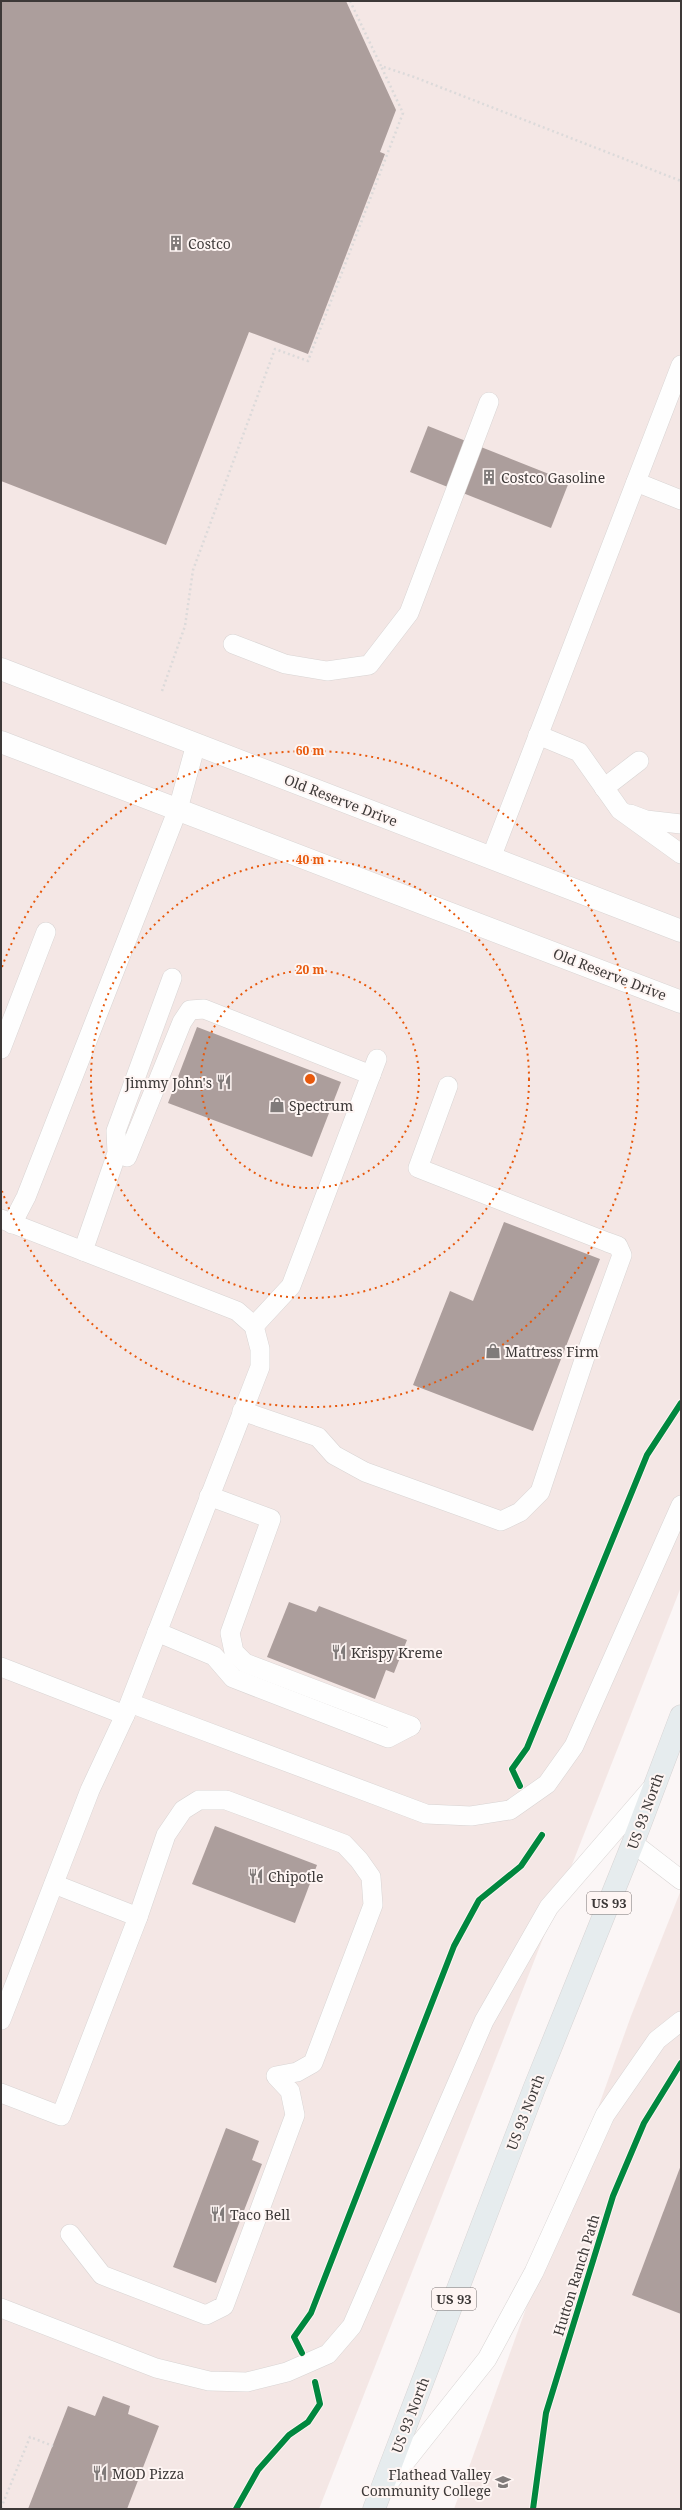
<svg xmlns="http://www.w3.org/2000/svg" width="682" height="2510" font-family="'Noto Serif',serif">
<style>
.built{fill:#f4e7e5}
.building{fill:#ac9e9c}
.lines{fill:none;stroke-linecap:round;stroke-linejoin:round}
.service-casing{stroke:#d8d4d3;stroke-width:20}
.secondary-casing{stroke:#d8d4d3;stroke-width:23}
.primary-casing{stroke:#d7d4d4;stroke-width:23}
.path{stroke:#dcdada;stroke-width:2.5;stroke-dasharray:2 3;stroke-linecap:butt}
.service{stroke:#fefefe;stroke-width:19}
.secondary{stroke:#fefefe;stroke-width:22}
.primary{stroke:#e6ecee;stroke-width:22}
.cycleway-casing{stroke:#fef5f3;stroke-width:8}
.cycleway{stroke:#00873e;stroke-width:6}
.ring{fill:none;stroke:#e8590c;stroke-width:2;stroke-dasharray:2 4}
.labels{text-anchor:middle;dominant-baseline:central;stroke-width:4;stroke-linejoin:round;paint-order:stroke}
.shield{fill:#fef5f3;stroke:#777170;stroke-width:1}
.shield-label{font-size:13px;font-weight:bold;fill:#3d3938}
.poi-label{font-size:14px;fill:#3d3938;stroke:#fef5f3;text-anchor:start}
.street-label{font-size:14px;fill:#3d3938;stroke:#fef5f3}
.centre{fill:#e8590c;stroke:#fef5f3;stroke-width:2}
.ring-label{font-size:12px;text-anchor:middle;font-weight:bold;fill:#e8590c;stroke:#fef5f3;stroke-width:4;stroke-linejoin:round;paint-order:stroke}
</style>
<rect width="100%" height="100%" fill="#fbf6f6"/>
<g class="built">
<polygon points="1,1 681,1 681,1587 319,2509 1,2509"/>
<polygon points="681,1890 681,2509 454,2509 631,2016"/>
</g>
<g class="building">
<polygon points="1,1 346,1 396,110 380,152 385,154 308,354 249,332 166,545 1,481"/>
<polygon points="428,426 569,482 551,528 410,472"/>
<polygon points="197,1027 341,1082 312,1157 168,1103"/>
<polygon points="504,1222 600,1259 533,1431 413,1385 450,1291 473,1301"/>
<polygon points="289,1602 316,1612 319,1606 407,1640 394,1673 386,1670 375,1699 267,1657"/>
<polygon points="215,1826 317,1865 295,1923 192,1884"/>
<polygon points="226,2128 259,2141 252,2160 262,2164 216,2283 173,2267"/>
<polygon points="681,2165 681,2314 632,2295"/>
<polygon points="103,2396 130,2406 128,2414 159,2426 127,2509 28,2509 68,2406 95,2416"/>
</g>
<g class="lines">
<defs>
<g id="service">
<polyline points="636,482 681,500"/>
<polyline points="233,644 285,664 327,671 369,665 409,613 489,402"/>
<polyline points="538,735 579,752 620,810 681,854"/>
<polyline points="604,788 639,761"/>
<polyline points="630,814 646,820 681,824"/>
<polyline points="491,858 681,365"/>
<polyline points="1,1049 46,932"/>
<polyline points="127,1157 182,1022 190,1010 204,1009 371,1075"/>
<polyline points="1,1219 237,1311 254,1326 260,1349 260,1367 125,1715 1,1667"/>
<polyline points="12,1224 26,1197 178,809 196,744"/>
<polyline points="83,1251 117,1153 116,1131 172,978"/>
<polyline points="254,1326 291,1286 377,1059"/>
<polyline points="242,1411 318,1437 334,1455 365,1472 501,1521 520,1512 540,1492 585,1357 622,1255 618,1246 607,1242 418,1168 448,1086"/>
<polyline points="209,1496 271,1519 230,1633 234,1652 245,1663 411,1726"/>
<polyline points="157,1632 214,1656 233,1678 388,1738 411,1726"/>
<polyline points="130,1703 426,1814 471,1816 510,1810 547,1784 574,1746 681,1505"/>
<polyline points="633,1843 681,1880"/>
<polyline points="1,2020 90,1790 125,1715"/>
<polyline points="1,2093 61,2116 138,1917 54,1884"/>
<polyline points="70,2234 102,2275 206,2315 224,2306 295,2115 290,2091 276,2076 297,2072 313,2063 373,1905 371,1877 359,1860 344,1844 226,1800 199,1800 183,1810 166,1835 138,1917"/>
<polyline points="1,2308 156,2368 209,2381 247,2382 287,2372 328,2354 352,2326 484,2021 549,1907 651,1789"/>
<polyline points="387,2485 487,2359 534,2272 605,2115 657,2040 681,2021"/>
</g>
<g id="secondary">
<polyline points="1,669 681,931"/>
<polyline points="1,742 681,1002"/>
</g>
<polyline id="primary" points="374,2509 534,2089 633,1843 681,1716"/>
</defs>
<use href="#service" class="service-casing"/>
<use href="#secondary" class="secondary-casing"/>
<use href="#primary" class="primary-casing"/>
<g class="path">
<polyline points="350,1 381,66 414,77 681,181"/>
<polyline points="162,691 185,626 193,570 275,349 308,361 403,113 381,66"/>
<polyline points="1,2508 30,2437 53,2446"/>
</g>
<use href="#service" class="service"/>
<use href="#secondary" class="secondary"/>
<use href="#primary" class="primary"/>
<defs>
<g id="cycleway">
<polyline points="520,1786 512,1769 527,1748 647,1455 681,1403"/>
<polyline points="302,2353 294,2337 311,2313 454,1946 479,1900 521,1866 542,1835"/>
<polyline points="236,2509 258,2470 289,2435 308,2422 320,2404 315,2382"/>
<polyline points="533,2509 546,2413 613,2196 644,2123 681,2063"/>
</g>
</defs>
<use href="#cycleway" class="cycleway-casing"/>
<use href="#cycleway" class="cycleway"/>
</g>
<g class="ring">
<circle cx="310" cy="1079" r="109"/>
<circle cx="310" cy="1079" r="219"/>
<path d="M2 967A328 328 0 1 1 2 1191"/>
</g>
<defs>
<symbol id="building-bare" viewBox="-9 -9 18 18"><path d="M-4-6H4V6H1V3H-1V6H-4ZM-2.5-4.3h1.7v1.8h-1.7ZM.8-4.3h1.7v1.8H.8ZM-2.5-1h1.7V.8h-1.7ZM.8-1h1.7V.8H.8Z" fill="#807b7a" stroke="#fef5f3" stroke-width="2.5" paint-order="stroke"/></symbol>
<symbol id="restaurant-bare" viewBox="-9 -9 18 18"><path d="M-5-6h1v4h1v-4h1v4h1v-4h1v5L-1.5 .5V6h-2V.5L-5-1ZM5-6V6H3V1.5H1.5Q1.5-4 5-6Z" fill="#807b7a" stroke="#fef5f3" stroke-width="2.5" paint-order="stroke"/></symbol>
<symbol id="shop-bare" viewBox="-9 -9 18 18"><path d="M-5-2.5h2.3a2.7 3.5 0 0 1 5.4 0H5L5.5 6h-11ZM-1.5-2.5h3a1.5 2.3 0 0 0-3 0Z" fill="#807b7a" stroke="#fef5f3" stroke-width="2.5" paint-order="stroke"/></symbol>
<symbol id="university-bare" viewBox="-9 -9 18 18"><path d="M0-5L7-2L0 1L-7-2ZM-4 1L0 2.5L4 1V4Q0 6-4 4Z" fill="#807b7a" stroke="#fef5f3" stroke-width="2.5" paint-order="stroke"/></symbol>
</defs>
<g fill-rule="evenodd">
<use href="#building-bare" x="165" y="232" width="22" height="22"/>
<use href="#building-bare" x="478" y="466" width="22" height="22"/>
<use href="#restaurant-bare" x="213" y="1071" width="22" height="22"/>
<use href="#shop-bare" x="266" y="1094" width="22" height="22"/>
<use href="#shop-bare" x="482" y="1340" width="22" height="22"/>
<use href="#restaurant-bare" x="328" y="1641" width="22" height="22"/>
<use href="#restaurant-bare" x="245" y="1865" width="22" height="22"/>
<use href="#restaurant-bare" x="207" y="2203" width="22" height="22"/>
<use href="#restaurant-bare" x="89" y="2462" width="22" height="22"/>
<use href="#university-bare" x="492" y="2471" width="22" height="22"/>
</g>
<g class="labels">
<g class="shield">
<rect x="587" y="1892" width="44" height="22" rx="3"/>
<rect x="432" y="2288" width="44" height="22" rx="3"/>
</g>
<g class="shield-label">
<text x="609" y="1903">US 93</text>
<text x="454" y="2299">US 93</text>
</g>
<g class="poi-label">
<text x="188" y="243">Costco</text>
<text x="501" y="477">Costco Gasoline</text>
<text x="212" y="1082" text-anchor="end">Jimmy John's</text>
<text x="289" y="1105">Spectrum</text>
<text x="505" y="1351">Mattress Firm</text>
<text x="351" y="1652">Krispy Kreme</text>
<text x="268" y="1876">Chipotle</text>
<text x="230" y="2214">Taco Bell</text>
<text x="112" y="2473">MOD Pizza</text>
<text x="491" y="2474" text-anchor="end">Flathead Valley<tspan x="491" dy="16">Community College</tspan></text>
</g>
<g class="street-label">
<text transform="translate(341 800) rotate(21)">Old Reserve Drive</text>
<text transform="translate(610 974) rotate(21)">Old Reserve Drive</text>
<text transform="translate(645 1811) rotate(-70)">US 93 North</text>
<text transform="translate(525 2112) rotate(-69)">US 93 North</text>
<text transform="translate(576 2275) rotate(-73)">Hutton Ranch Path</text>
<text transform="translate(410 2415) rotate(-69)">US 93 North</text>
</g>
</g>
<circle cx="310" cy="1079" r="6" class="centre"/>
<g class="ring-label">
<text x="310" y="755">60 m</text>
<text x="310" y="864">40 m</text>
<text x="310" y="974">20 m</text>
</g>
<rect width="682" height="2510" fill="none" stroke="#3d3938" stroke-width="4"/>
</svg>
